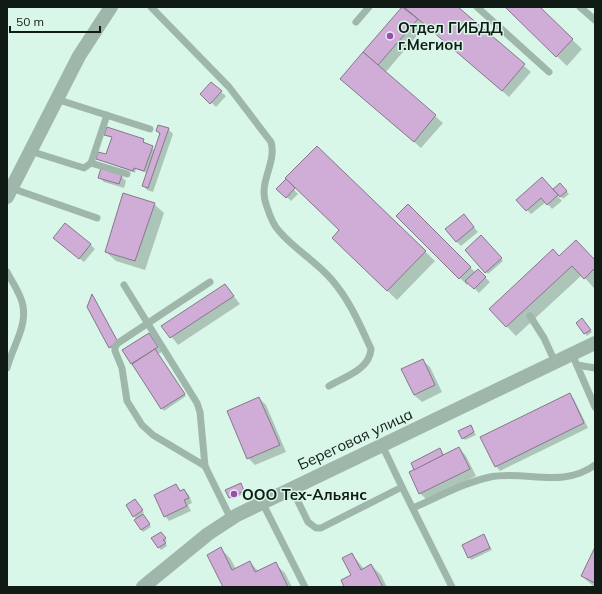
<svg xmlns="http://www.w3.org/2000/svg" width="602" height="594" font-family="Mulish,sans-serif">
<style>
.shadow{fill:#0003}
.building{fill:#d0add7;stroke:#88778c}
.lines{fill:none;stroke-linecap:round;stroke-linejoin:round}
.lane{stroke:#9fb7ab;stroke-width:7}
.street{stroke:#9fb7ab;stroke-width:14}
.poi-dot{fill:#a248b4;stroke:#d9f7e8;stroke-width:1.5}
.labels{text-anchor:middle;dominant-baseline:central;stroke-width:3;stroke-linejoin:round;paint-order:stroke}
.poi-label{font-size:15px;font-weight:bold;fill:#101b16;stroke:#d9f7e8;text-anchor:start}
.street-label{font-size:15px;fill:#101b16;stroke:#d9f7e8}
</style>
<rect width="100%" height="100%" fill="#d9f7e8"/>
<g class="shadow">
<polygon points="403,7 457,7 531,72 509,97 426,25 385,73 443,123 421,148 342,79"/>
<polygon points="506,7 538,7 582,49 567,66"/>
<polygon points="221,92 226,96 216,107 206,98"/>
<polygon points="168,129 173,134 153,192 147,190 143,185 147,173 136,169 135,173 97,159 107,156 113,138 105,134 143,140 145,144 155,150 160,134 157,131"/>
<polygon points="317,147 435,261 397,300 333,238 341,230"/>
<polygon points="121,176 126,181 124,188 104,182 99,177"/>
<polygon points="286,181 298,194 291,201 278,189"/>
<polygon points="546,183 562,201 552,209 546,202 531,214 527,210"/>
<polygon points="560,184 569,194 563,199 555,189"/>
<polygon points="154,204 164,213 145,270 116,261 106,252"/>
<polygon points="408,205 475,272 478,270 490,282 479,293 469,283 467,285 398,216"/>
<polygon points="468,220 478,232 461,246 456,241"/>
<polygon points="481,237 503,261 488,274 466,250"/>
<polygon points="54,238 90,244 95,249 84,262"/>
<polygon points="560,257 595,261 595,287 594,288 582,275 516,336 490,309"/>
<polygon points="225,285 240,304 178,345 163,326"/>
<polygon points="93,296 120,345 112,349 110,347"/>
<polygon points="584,322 592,332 587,336 577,323"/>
<polygon points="148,334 162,352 158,354 186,396 164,411 123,350"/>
<polygon points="422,360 430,367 442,392 422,402 414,395"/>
<polygon points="569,394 574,399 588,428 500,471 496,466"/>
<polygon points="259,398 266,405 286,452 255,465 248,458"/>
<polygon points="470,426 476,435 465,440 463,438"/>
<polygon points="459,448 466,456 476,476 427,500 420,493 440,450 445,456"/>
<polygon points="240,484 246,493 232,499 230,497"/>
<polygon points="176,486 182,492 184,490 189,495 192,503 188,505 191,511 169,521 165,516"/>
<polygon points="137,502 144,513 142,514 151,527 143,532 134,516"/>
<polygon points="163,535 167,541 165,542 167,546 161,550 153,539"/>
<polygon points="484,536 492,550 471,560 463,545"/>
<polygon points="221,549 230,558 236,569 250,562 259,572 275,564 285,573 292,587 224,587"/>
<polygon points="595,549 595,587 594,587 582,576"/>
<polygon points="352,554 364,569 371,565 381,575 387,587 345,587 352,575"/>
</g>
<g class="building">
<polygon points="402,7 418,19 378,65 363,52"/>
<polygon points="404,7 458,7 525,64 502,91"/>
<polygon points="505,7 540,7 573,39 556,57"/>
<polygon points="363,52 436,115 414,142 340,79"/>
<polygon points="211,82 222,91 210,104 200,94"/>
<polygon points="158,125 169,128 148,188 142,186 160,133 156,131"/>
<polygon points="107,127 144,139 143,142 153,146 144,171 134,168 133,171 96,159 98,152 106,154 112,137 104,135"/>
<polygon points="317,146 426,251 387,291 332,238 339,230 285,178"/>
<polygon points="101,168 122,175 119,184 98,178"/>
<polygon points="542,177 558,195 547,205 541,198 526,211 516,200"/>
<polygon points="286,179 295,188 286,198 276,189"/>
<polygon points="560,183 567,191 560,197 553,189"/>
<polygon points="123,193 155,203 135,261 105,252"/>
<polygon points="408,204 471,267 459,279 396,216"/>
<polygon points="464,214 474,227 456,242 445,229"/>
<polygon points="65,223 91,244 79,259 53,238"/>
<polygon points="481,235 502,258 485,273 465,250"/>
<polygon points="576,240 595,260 595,268 584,279 572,266 506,327 489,309 553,249 559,256"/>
<polygon points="478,269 486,277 474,289 465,281"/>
<polygon points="225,284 234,296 170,338 161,326"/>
<polygon points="92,294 118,342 109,348 87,307"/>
<polygon points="582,318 591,330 584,334 576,323"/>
<polygon points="149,333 158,347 131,364 122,350"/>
<polygon points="155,349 185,394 161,409 132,364"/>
<polygon points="423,359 435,385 414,395 401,369"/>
<polygon points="570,393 584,423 495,467 480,437"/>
<polygon points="259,397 280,445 247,459 227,411"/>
<polygon points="471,425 474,432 462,439 458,431"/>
<polygon points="459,447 470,469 419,494 409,472"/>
<polygon points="440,448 443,455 414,470 411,463"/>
<polygon points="241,483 244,491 229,498 225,490"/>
<polygon points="176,484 180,491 184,489 189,498 184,500 187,506 164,517 154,495"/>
<polygon points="135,499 143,510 133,517 126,505"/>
<polygon points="143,514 150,524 141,530 134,520"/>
<polygon points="161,532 166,538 163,540 166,543 158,548 151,538"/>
<polygon points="484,534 490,548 468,558 462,545"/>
<polygon points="221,547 232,570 250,561 255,572 276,562 288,587 223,587 207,555"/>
<polygon points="595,547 595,583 581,576"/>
<polygon points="352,553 361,570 371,564 383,587 344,587 341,580 351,575 342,558"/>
</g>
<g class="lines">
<g class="lane">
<path d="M151,7L229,87L271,142C277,163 258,182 266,204C269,213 272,224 279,231C294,249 317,262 332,280C350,301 360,325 371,349C370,369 345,377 329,386"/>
<polyline points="477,7 549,72"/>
<polyline points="580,7 595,20"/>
<polyline points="356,22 369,7"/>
<polyline points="56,99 150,129"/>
<polyline points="30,151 84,168 91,163 107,115"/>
<polyline points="91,163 127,174"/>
<polyline points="11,188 97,218"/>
<path d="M7,272C12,282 21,294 23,306C27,327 12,348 7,368"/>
<polyline points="210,282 118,343 115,347 115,351 122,368 127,401 142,425 153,435 205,466 231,519"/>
<polyline points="124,285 197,403 200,412 205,466"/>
<polyline points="530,316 544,338 555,362"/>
<polyline points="572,354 595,407"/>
<polyline points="577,365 595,368"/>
<polyline points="291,487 308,522 316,528 321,528 402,487 382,445"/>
<polyline points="402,487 452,587"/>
<polyline points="262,502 305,587"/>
<path d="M413,508C438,497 463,483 490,477C526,470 562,489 595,465"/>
</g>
<g class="street">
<polyline points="7,197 79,56 111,7"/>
<polyline points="143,587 208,534 237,515 595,343"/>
</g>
</g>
<g class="poi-dot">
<circle cx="390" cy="36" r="4"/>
<circle cx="234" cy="494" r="4"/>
</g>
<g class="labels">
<g class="poi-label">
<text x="398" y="27">Отдел ГИБДД<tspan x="398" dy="17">г.Мегион</tspan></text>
<text x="242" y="494">ООО Тех-Альянс</text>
</g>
<g class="street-label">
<text transform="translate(355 439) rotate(-25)">Береговая улица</text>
</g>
</g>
<rect width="602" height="594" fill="none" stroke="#101b16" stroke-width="16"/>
<path d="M10 26v6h90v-6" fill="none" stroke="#101b16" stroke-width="2"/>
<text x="16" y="26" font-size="12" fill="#101b16" stroke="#d9f7e8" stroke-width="3" paint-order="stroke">50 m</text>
</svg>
